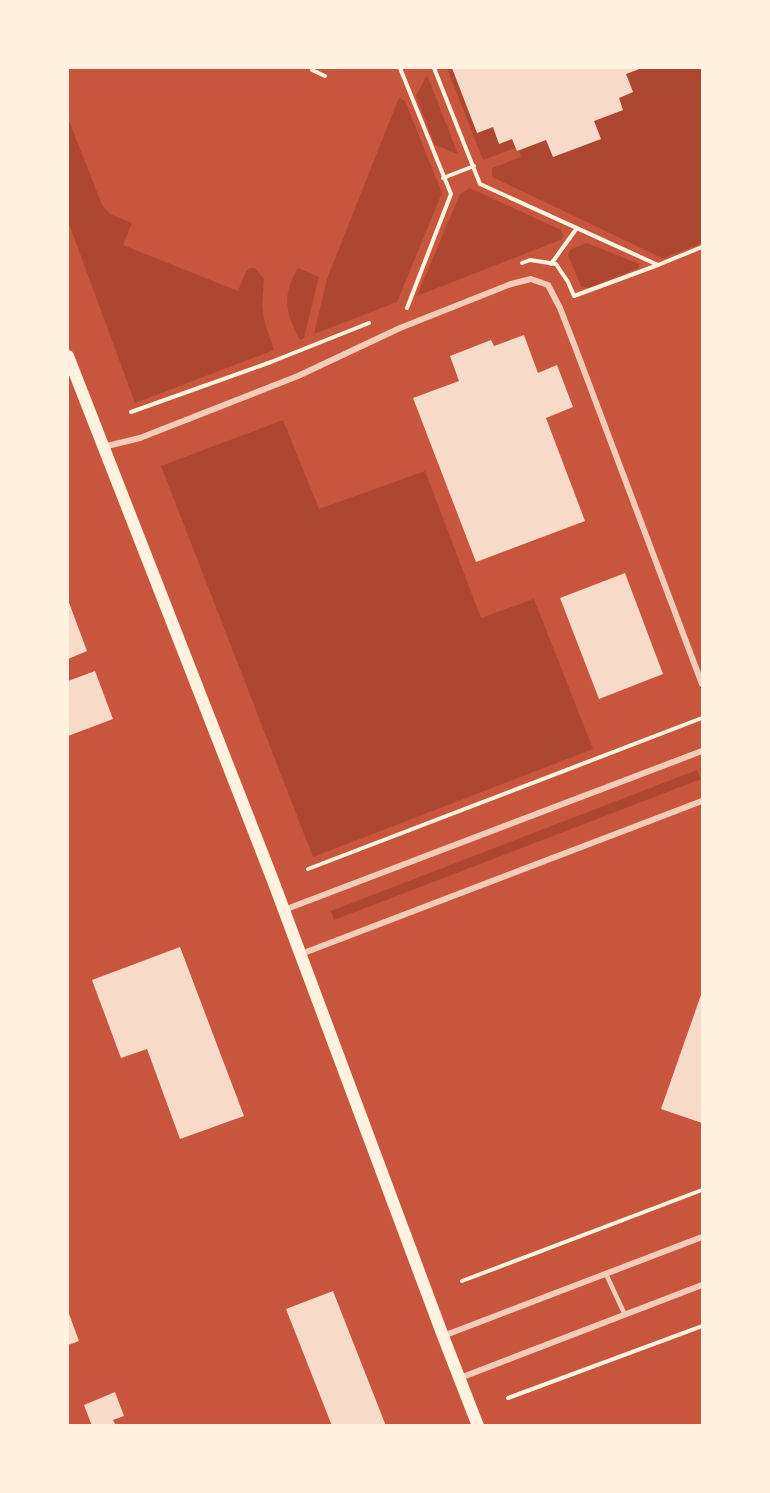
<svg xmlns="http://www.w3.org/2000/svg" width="770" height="1493" font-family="Lato,sans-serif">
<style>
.green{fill:#ae4732}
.building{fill:#f7dbc8}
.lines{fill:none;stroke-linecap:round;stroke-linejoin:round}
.path{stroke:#fff3e0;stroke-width:4}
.service{stroke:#f1ccb7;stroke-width:4.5}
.minor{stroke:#f1ccb7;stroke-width:6}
.secondary{stroke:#fff3e0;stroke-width:12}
</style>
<rect width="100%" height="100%" fill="#c8553d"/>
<g class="green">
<polygon points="447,68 452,68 477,133 493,127 499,144 512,139 515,148 483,160"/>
<polygon points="639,68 702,68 702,243 667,257 662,258 492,177 492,168 521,157 519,150 546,140 553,157 600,139 594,121 623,110 619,98 633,92 626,74"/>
<polygon points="427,75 458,154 435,145 416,96"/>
<polygon points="400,98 405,101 442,193 397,302 314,334 327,279 398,100"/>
<polygon points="68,118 102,205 110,214 132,223 123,245 238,291 246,271 250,268 255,268 264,279 262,307 265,323 274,350 135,403 68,221"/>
<polygon points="470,188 561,230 563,237 560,240 417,296 460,194"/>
<polygon points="587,243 639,264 639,268 588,288 581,286 568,255 571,249"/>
<path d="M298,268L319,277L304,338L300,340C285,313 282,294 298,268Z"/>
<polygon points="283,420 319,509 425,471 481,618 534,599 593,749 313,857 161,466"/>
<polygon points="697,770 701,779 334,920 331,911"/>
</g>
<g class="building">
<polygon points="452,68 642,68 626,74 633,92 619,98 623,110 594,121 601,139 553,157 546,140 517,151 512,139 499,144 493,127 477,133"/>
<polygon points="524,335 538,373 557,365 573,407 546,418 585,521 476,562 413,398 459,381 450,356 491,340 494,346"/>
<polygon points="625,573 663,674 599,699 560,598"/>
<polygon points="68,600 87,651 68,659"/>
<polygon points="95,671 113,719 68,736 68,681"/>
<polygon points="180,947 244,1116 180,1139 147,1049 121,1058 92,980"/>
<polygon points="702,992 702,1123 661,1109"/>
<polygon points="333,1291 386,1426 332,1426 286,1309"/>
<polygon points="68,1311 79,1341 68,1345"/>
<polygon points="115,1392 124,1416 113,1420 116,1426 92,1426 84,1405"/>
</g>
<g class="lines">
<g class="path">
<polyline points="400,68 451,194 407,308"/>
<polyline points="434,68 480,184 658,265 702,247"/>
<polyline points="312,70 325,76"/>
<polyline points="443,178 474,166"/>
<polyline points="522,263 530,260 556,264 568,282 574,296 658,265"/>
<polyline points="551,264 577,228"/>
<polyline points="131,412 271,362 369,323"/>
<polyline points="308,869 702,718"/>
<polyline points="462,1281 702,1190"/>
<polyline points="508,1398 702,1326"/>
</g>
<polyline class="service" points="606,1274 625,1315"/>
<g class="minor">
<polyline points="103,447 140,438 298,376 400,328 511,284 531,279 548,285 560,308 577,352 702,684"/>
<polyline points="284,910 702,751"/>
<polyline points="301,954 702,801"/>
<polyline points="443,1336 702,1237"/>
<polyline points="460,1378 702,1285"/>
</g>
<polyline class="secondary" points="68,356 272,878 443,1336 478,1426"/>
</g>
<rect width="770" height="1493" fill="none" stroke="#fff3e0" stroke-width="138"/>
</svg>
